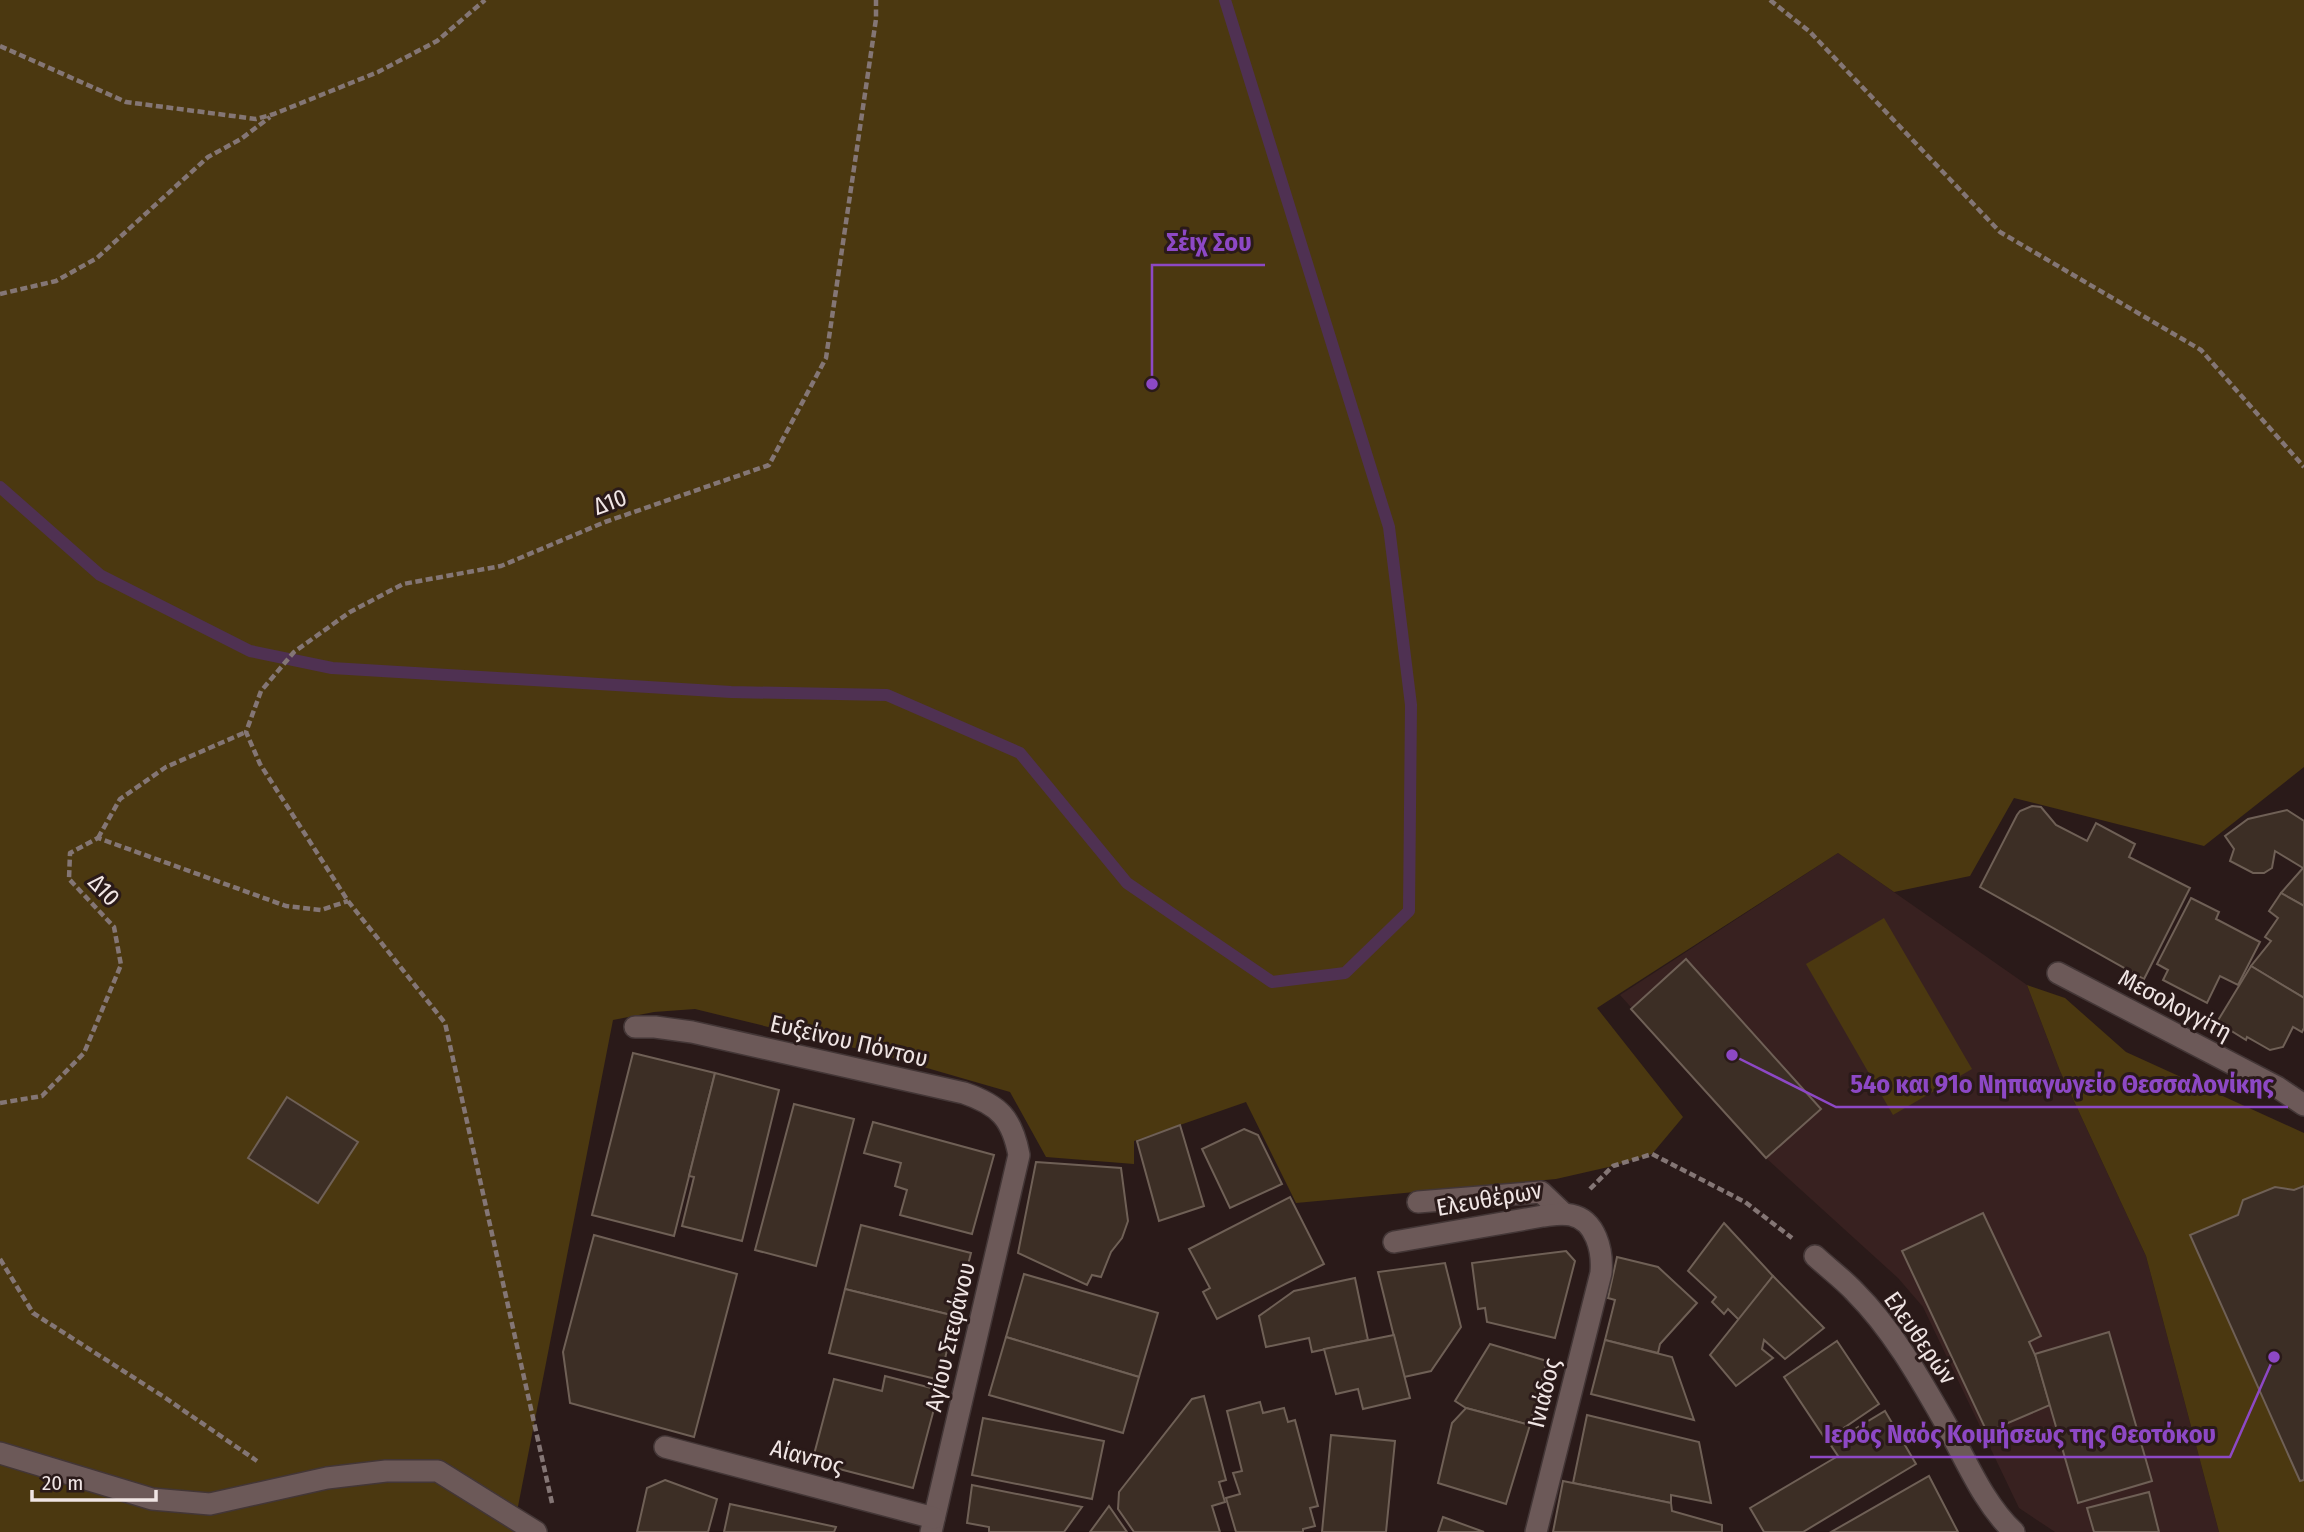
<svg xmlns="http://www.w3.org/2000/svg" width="2304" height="1532" font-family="'Fira Sans Condensed',sans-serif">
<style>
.built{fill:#382120}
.green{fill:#4b3810}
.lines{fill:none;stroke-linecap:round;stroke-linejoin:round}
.stream{stroke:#4f3152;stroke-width:12}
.building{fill:#3c2e25;stroke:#6f6056;stroke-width:2}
.minor-casing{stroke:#433636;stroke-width:24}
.path{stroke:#847675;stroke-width:4.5;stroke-dasharray:7 3.5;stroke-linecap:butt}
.minor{stroke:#6c5958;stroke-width:21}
.labels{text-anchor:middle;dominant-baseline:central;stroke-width:6;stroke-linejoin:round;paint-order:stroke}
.street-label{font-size:24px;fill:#f0e5e4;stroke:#2a1a19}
.leader{fill:none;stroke:#8d48c5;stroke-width:2.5}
.callout-dot{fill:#8d48c5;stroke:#2a1a19;stroke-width:2.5}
.callout-label{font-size:26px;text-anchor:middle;font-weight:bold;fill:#8d48c5;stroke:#2a1a19;stroke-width:6;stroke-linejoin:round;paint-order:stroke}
</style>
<rect width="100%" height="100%" fill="#2a1a19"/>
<polygon class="built" points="1838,853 2027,985 2060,1071 2146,1256 2219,1532 2055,1532 2019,1508 1923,1307 1898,1278 1766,1158 1620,995"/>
<g class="green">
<polygon points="0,0 2304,0 2304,767 2204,846 2014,798 1970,876 1894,892 1838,853 1597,1008 1683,1117 1652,1154 1613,1166 1556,1179 1296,1203 1246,1102 1134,1141 1134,1164 1046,1157 1010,1092 875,1053 695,1009 654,1012 613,1020 513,1532 0,1532"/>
<polygon points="1884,918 1972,1069 1893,1115 1806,964"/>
<polygon points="2027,985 2065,998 2126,1052 2304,1133 2304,1532 2219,1532 2146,1256 2060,1071"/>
</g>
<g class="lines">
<polyline class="stream" points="0,487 100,575 250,651 332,668 731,692 887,695 1020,753 1127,883 1272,982 1345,973 1409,911 1411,705 1389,527 1225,0"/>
</g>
<g class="building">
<polygon points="2032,806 2041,807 2056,825 2087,841 2096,823 2135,844 2129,857 2190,888 2144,979 1980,887 2017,815 2020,811"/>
<polygon points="2287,810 2304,821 2304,906 2281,893 2303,868 2275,851 2272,868 2264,873 2253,873 2230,861 2234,849 2225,836 2248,819"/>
<polygon points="2281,893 2304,906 2304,998 2251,966 2271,941 2265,937 2278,918 2269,911"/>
<polygon points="2191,898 2219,912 2216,919 2260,942 2238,985 2220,976 2207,1003 2163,980 2168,970 2157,964"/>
<polygon points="1686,959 1821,1109 1766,1158 1631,1009"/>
<polygon points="2251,966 2304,998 2304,1028 2302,1032 2293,1027 2283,1047 2270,1050 2247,1037 2246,1040 2217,1022"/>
<polygon points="633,1053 715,1073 674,1236 592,1215"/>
<polygon points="715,1073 779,1090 742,1241 682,1226 694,1177 689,1176"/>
<polygon points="287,1097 358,1142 318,1203 248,1158"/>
<polygon points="794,1104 854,1119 816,1266 755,1250"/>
<polygon points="873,1122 994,1155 972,1234 900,1215 907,1190 895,1186 901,1163 864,1153"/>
<polygon points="1180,1125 1204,1206 1159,1221 1137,1141"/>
<polygon points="1244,1129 1258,1135 1282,1184 1230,1208 1202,1149"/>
<polygon points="1036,1162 1121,1168 1128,1221 1122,1238 1111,1252 1101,1277 1092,1275 1087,1285 1018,1253"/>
<polygon points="2304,1186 2304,1480 2300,1481 2190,1235 2238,1215 2243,1200 2275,1187 2294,1190"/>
<polygon points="1290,1197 1324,1264 1217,1319 1203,1292 1210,1288 1189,1249"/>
<polygon points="1983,1213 2041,1336 2029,1342 2036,1357 2050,1405 1987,1432 1902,1251"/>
<polygon points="1724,1223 1773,1276 1739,1320 1728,1309 1724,1314 1712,1302 1716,1297 1688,1271"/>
<polygon points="861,1225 971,1253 955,1316 845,1289"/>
<polygon points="594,1235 737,1274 694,1437 570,1403 563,1352"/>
<polygon points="1566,1251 1575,1261 1555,1338 1487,1322 1485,1308 1478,1309 1472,1263"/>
<polygon points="1617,1257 1658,1267 1697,1303 1660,1344 1658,1353 1605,1340 1615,1300 1608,1298"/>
<polygon points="1445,1263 1461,1327 1431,1371 1404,1377 1378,1272"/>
<polygon points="1024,1274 1158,1313 1139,1377 1006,1337"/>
<polygon points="1773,1276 1824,1328 1785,1359 1764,1340 1762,1349 1773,1358 1736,1386 1710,1355"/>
<polygon points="1355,1278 1368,1340 1312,1352 1309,1338 1266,1347 1259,1316 1294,1291"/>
<polygon points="845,1289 955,1316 940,1380 829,1353"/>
<polygon points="2109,1332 2152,1481 2078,1503 2035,1354"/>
<polygon points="1394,1335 1410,1398 1363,1409 1358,1389 1336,1394 1324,1349"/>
<polygon points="1006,1337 1139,1377 1123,1433 989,1395"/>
<polygon points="1605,1340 1672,1357 1694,1420 1591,1394"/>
<polygon points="1837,1341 1879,1404 1826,1440 1784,1377"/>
<polygon points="1490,1344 1547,1361 1530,1425 1466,1408 1455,1401"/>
<polygon points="885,1376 939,1390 913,1488 812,1462 834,1379 882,1391"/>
<polygon points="1204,1396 1226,1480 1219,1482 1225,1502 1212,1506 1220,1532 1134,1532 1118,1509 1119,1492 1192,1399"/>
<polygon points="1260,1402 1263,1413 1284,1408 1288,1422 1295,1420 1318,1506 1310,1508 1315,1526 1303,1529 1303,1532 1236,1532 1226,1498 1240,1494 1233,1473 1242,1471 1227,1411"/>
<polygon points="1466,1408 1530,1425 1506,1504 1438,1483 1452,1423"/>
<polygon points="1885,1411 1916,1464 1803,1532 1764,1532 1750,1508 1838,1456 1830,1444"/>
<polygon points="1587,1415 1699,1442 1711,1503 1671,1495 1671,1503 1573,1483"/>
<polygon points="983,1418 1104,1441 1092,1499 972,1475"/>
<polygon points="1331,1435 1395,1441 1386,1532 1322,1532"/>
<polygon points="1929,1476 1958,1532 1831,1532"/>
<polygon points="665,1480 717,1499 708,1532 637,1532 647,1488"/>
<polygon points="1563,1481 1671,1503 1672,1511 1722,1525 1722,1532 1553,1532"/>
<polygon points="972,1485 1082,1507 1064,1532 989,1532 989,1527 967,1523"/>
<polygon points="2149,1492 2159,1532 2094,1532 2087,1508"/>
<polygon points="730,1504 836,1527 834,1532 724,1532"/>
<polygon points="1109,1506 1127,1532 1090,1532"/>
<polygon points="1443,1517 1484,1532 1438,1532"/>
</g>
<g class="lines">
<defs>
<g id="minor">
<polyline points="2058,973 2277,1087 2304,1105"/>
<path d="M635,1027H655L692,1032L964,1093C999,1105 1012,1118 1019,1155L931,1532"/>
<polyline points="1418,1202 1541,1192 1564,1214"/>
<path d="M1394,1242L1543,1216C1552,1215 1562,1213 1571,1215C1596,1220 1603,1251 1601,1273L1536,1532"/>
<path d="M1815,1256C1828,1268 1843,1279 1855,1292C1891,1328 1918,1375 1943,1419C1965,1457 1982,1502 2014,1532"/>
<polyline points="665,1447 934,1518"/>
<polyline points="0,1453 152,1499 210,1504 327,1478 386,1471 438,1471 536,1532"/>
</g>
</defs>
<use href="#minor" class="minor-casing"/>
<g class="path">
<polyline points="1770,0 1810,32 2000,232 2201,350 2304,467"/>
<polyline points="0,46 126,102 256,119 274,114 378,72 437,41 485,0"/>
<polyline points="0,294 56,281 97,258 208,157 241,139 270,117"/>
<polyline points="98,838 120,799 166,767 246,732"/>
<polyline points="0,1103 42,1096 84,1053 121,965 114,927 69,879 70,853 98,838 286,906 321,910 348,901"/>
<polyline points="1590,1189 1613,1166 1652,1154 1745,1202 1792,1238"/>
<polyline points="0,1259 33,1313 164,1397 257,1461"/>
<polyline points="552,1503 445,1023 348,901 260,764 246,732 261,691 294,652 350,612 403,584 501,566 605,522 769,465 826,358 876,19 876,0"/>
</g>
<use href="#minor" class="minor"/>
</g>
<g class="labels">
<g class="street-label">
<text transform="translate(610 502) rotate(-20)">Δ10</text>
<text transform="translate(104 890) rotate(47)">Δ10</text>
<text transform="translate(2175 1005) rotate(28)">Μεσολογγίτη</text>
<text transform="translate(849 1041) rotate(13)">Ευξείνου Πόντου</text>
<text transform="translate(1489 1199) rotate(-10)">Ελευθέρων</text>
<text transform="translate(950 1337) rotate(-77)">Αγίου Στεφάνου</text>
<text transform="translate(1920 1338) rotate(55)">Ελευθερών</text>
<text transform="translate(1544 1393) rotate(-76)">Ινιάδος</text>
<text transform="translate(807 1457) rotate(15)">Αίαντος</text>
</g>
</g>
<path class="leader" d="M1152 384L1152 265H1265M1732 1055L1836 1107H2288M2274 1357L2230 1457H1810"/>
<g class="callout-dot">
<circle cx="1152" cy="384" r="7"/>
<circle cx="1732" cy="1055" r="7"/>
<circle cx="2274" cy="1357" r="7"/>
</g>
<g class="callout-label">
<text x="1209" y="251">Σέιχ Σου</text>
<text x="2062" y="1093">54ο και 91ο Νηπιαγωγείο Θεσσαλονίκης</text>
<text x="2020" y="1443">Ιερός Ναός Κοιμήσεως της Θεοτόκου</text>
</g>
<path d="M32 1490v10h124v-10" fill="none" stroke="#f0e5e4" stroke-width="3.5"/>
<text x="42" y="1490" font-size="21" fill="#f0e5e4" stroke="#2a1a19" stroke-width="5" paint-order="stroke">20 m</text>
</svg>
